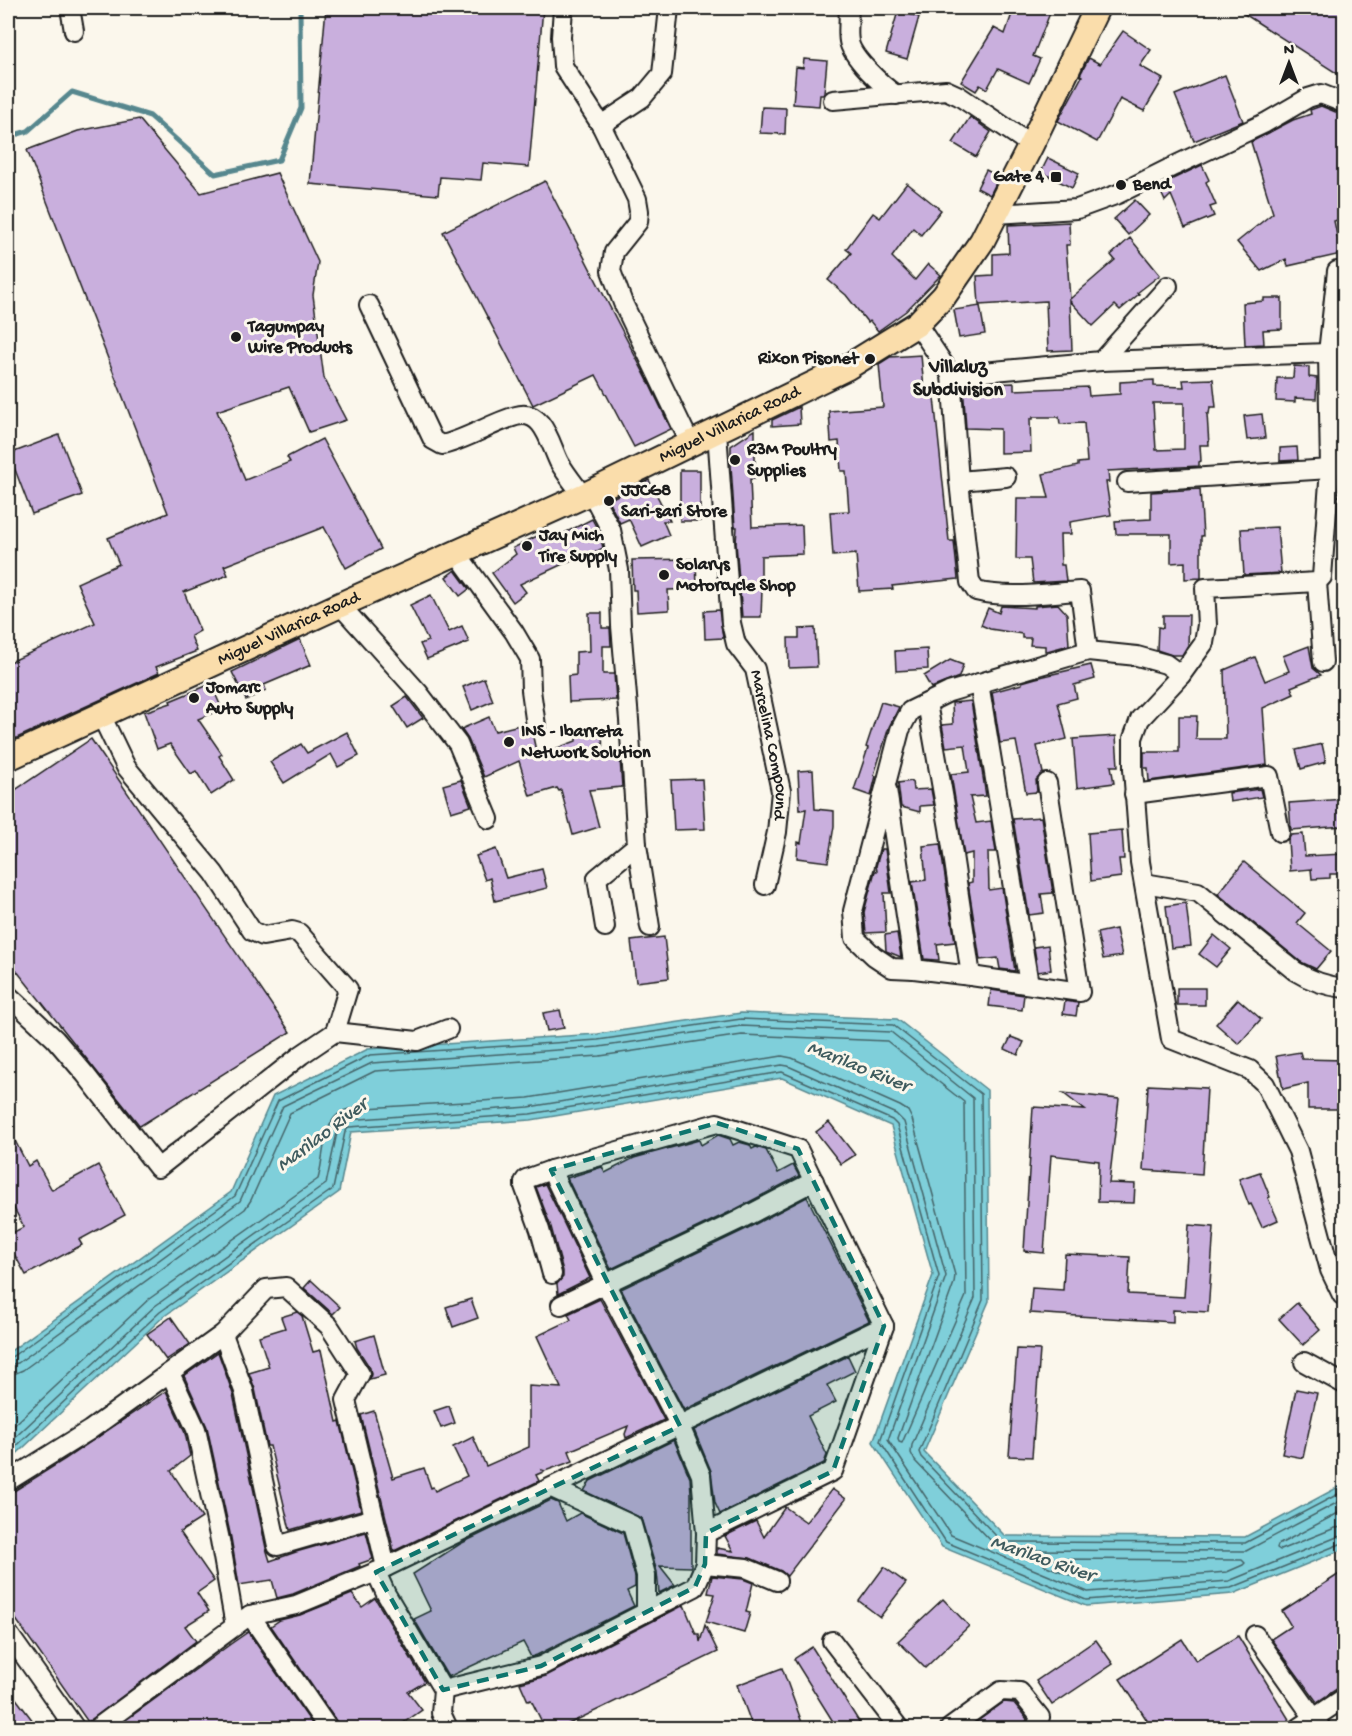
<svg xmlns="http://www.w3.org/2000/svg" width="1352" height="1736" font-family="'Gochi Hand',sans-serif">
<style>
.water{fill:#7fcfda;stroke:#57878e;stroke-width:1.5}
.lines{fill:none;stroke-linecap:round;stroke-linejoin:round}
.shore{stroke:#446468;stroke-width:1.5}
.stream{stroke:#57878e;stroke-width:5}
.building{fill:#c9afdd;stroke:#1c1c1c;stroke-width:1.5;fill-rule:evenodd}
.minor-casing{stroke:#1c1c1c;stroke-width:22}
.major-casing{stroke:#1c1c1c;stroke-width:28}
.minor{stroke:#fbf7ec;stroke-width:18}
.major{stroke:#faddab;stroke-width:24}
.marked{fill:#0f766e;fill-opacity:0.2;stroke:#0f766e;stroke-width:4.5;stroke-dasharray:12 8;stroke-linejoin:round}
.poi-dot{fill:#1c1c1c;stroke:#fbf7ec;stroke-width:2}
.labels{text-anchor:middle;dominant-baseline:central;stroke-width:6;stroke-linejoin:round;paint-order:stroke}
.poi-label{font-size:18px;font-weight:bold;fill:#1c1c1c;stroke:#fbf7ec;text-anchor:start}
.street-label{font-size:18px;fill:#1c1c1c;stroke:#fbf7ec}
.neighbourhood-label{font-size:20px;font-weight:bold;fill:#1c1c1c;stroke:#fbf7ec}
.water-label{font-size:20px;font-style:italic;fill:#3f5b5e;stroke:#fbf7ec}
</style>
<rect width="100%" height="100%" fill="#fbf7ec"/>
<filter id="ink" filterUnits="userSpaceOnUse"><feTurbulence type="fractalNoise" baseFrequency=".0167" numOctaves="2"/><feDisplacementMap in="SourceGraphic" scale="12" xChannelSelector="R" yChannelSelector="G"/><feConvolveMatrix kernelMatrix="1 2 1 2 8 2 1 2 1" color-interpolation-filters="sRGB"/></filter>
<g filter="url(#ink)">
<polygon class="water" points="741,1013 897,1019 987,1090 989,1301 924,1452 1005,1536 1245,1537 1344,1484 1344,1549 1233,1594 1086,1606 942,1547 873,1442 933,1275 891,1126 782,1078 531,1120 351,1132 339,1192 163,1317 8,1462 8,1353 231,1192 273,1096 368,1049 598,1034"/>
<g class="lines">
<g class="shore">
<polyline points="8,1358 13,1356 235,1196 278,1101 370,1055 598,1040 741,1019 893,1025 981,1094 983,1300 919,1452 921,1457 1000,1540 1005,1542 1245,1543 1344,1491"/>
<polyline points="8,1365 18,1363 240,1201 283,1106 372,1063 599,1047 741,1026 891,1032 973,1098 975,1298 912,1445 911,1453 915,1461 995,1545 1005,1550 1246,1551 1344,1499"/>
<path d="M8,1374L16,1373L23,1370L245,1209L251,1200L290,1113L375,1071L600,1056L742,1035L887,1041L964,1102L966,1296L902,1443L899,1442L898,1438L954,1283L955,1275L912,1119L908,1111L900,1106L792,1058L782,1056L528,1098L350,1109C321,1114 325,1156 318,1179L149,1299L8,1431"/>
<polyline points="8,1444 155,1306 326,1184 338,1128 346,1120 529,1107 782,1065 788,1066 896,1114 904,1122 946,1276 888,1440 951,1535 1088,1592 1229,1581 1337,1537 1344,1536"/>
<polyline points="8,1454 160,1312 333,1189 345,1132 349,1127 530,1114 782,1072 892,1120 897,1125 939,1276 880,1441 946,1542 1086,1600 1231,1588 1340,1544 1344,1544"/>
<polyline points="1344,1510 1278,1545 1277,1548 1280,1550 1335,1528 1344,1527"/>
<polygon points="1046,1559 1242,1560 1245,1563 1243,1565 1227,1572 1090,1583 1044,1565 1043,1561"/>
</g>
<polyline class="stream" points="8,137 28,131 72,92 150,116 215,174 279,160 301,108 300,8"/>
</g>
<g class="building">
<polygon points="326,8 543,8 529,167 483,163 481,180 440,177 438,195 310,184"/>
<polygon points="1014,8 1052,8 1033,56 1040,59 1029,83 998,69 987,89 980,85 976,91 961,82 994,28 1005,34"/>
<polygon points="1235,8 1344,8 1344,78"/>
<polygon points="898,11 919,17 907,59 886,53"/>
<polygon points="1123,31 1151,50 1140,66 1163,79 1144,111 1120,99 1097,142 1058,121 1082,76 1080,75 1089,58 1100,64"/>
<polygon points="804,59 827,61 824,93 823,95 820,95 819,106 793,104 796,67 803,68"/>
<polygon points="1225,75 1243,121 1194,141 1175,95"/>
<polygon points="1321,106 1338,113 1342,138 1344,137 1344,218 1334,221 1341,254 1288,266 1286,259 1261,271 1237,242 1273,213 1251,142 1293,120 1311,114 1310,110"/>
<polygon points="762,107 786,108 785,134 760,133"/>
<polygon points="970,117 991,132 976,157 953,143"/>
<polygon points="139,119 201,193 277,173 318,262 313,295 324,378 346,420 309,432 289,387 217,411 245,480 290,462 287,457 322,439 381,549 346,568 324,527 224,566 228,575 184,592 200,631 191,636 197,651 156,667 159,673 8,742 8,663 95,623 77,583 119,564 108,538 168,513 27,150 78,131"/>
<polygon points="1048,158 1079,173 1072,188 1041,172"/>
<polygon points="1202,165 1209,180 1206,182 1216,205 1210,207 1214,216 1185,228 1171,195 1165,201 1158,186"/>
<polygon points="986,170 999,177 990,195 977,188"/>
<polygon points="545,181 647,379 671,429 634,447 596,375 533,405 443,232"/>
<polygon points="907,183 941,210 921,235 913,228 892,257 915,280 928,264 941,275 906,311 878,331 870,321 868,323 846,295 828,280 851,253 846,249 873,213 880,218"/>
<polygon points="1135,200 1149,215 1128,235 1114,219"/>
<polygon points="1069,222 1070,245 1066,245 1070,299 1115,260 1111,255 1130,238 1160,275 1137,293 1139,294 1120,310 1115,305 1093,326 1070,301 1072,350 1048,351 1046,301 979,305 977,276 993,275 993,254 1009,253 1008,225"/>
<polygon points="1264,298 1282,298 1282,329 1263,330 1264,344 1245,345 1243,303 1264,301"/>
<polygon points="980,306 985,334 959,338 954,310"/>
<polygon points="921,355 924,389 933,388 949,541 954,541 958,579 892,586 893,589 859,591 856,554 833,556 830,512 849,511 846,471 841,471 839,441 831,442 829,411 883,407 879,364 890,357"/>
<polygon points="1294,366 1309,367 1309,377 1317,378 1316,399 1295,398 1295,402 1276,401 1277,378 1293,378"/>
<path d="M1213,379L1216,407H1210L1209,414H1207L1209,445H1200L1201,461L1199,462V466L1108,471L1109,482H1106L1111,515L1070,522L1071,534H1060L1061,565H1064L1066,581L1033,583L1030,559H1016L1017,498H1049L1043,474L1078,466V463L1087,462L1084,423L1060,424L1059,417H1033V419H1030L1031,452L1000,453V429L966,428L963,385L1014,383V390L1088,387L1089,396L1120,394V382L1154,380V386L1184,387L1183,380ZM1153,403H1184V449L1156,450Z"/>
<polygon points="799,407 800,424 772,426 772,420"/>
<polygon points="1262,414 1265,438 1247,440 1244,416"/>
<polygon points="755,430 755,479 750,479 752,527 802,525 803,554 761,556 761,589 762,589 761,617 742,617 736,543 737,527 735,527 731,466 731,446"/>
<polygon points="59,435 82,495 32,514 9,454"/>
<polygon points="1297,447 1298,460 1280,461 1280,448"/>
<rect x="680" y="470" width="20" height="51"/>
<polygon points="649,480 670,521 663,521 669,535 642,547 629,519 620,523 608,500"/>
<polygon points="1200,489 1203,536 1201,536 1201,578 1185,579 1185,562 1171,563 1171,534 1116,534 1115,521 1151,519 1151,492"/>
<polygon points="592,519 600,534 603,548 582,559 580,556 520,584 526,592 513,602 492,573 516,554 513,548 547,531 551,540"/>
<polygon points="1277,527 1281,573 1244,575 1241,529"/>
<polygon points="696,559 697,589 668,590 669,610 637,612 636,590 633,590 632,560"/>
<polygon points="455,570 469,589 460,596 446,577"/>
<polygon points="431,595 449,632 462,626 469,642 427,659 420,644 428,641 410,605"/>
<polygon points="1058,604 1067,614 1069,645 1047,651 1045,651 1045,646 1030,645 1031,638 1022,638 1022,634 990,629 981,625 988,608 999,613 1001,606 1035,608 1035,606"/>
<polygon points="719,610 723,638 705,639 704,611"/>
<polygon points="589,613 602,613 602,628 610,628 611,646 603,646 603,674 614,674 616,700 569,702 568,676 576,675 576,652 590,651"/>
<polygon points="1163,615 1189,615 1188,645 1182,655 1172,655 1157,650 1158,627 1163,628"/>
<polygon points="815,628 817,667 789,668 788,638 799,638 799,629"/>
<polygon points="300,639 311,665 264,685 266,690 246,700 232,672"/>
<polygon points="1309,646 1313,668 1321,675 1291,687 1294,694 1263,708 1267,765 1149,781 1148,768 1144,768 1144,752 1179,752 1179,716 1197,716 1196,739 1226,739 1224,670 1255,657 1265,681 1289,671 1283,656"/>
<polygon points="927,649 928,669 896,671 895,651"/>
<polygon points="950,660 963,665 959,677 931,688 924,676"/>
<polygon points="1091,665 1095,679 1074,685 1077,698 1058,703 1067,739 1037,746 1043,773 1036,780 1037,792 1026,793 1016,741 1000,743 992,692 1022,684 1022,682 1036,678"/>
<polygon points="484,678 493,701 472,710 463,687"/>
<polygon points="211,684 222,709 198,719 222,754 219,756 234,780 211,795 196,771 191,774 170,744 157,749 144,712 171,703 170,701"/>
<polygon points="407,697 423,718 407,728 393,706"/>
<polygon points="971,701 986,796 970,797 976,823 991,821 996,852 988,852 989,890 1002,888 1015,971 1000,969 998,958 980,960 968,883 972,882 972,853 964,855 951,774 969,772 965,745 946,747 942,725 953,724 952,703"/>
<polygon points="881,702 899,707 889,727 874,775 876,776 871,796 854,790 868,748 866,747"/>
<polygon points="489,717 495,731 524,724 527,732 533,737 536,751 538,751 539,755 576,741 576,731 602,729 603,760 620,759 622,787 589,790 599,827 573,835 561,790 559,791 557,788 530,796 519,761 484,777 468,739 461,729"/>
<polygon points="347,732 359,756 338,767 331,754 284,783 270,762 301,744 307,753"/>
<polygon points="1116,736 1118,766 1111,766 1114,783 1077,788 1073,739"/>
<polygon points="91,739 290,1032 140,1126 8,960 8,795"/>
<polygon points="1322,744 1326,762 1301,769 1296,750"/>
<polygon points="813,770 815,809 834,811 834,826 828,862 797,858 798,842 801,843 806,809 800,810 798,771"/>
<polygon points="702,779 705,829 674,830 671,780"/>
<polygon points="461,780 471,806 451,812 443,785"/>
<polygon points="912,781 913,790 931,789 934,805 920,806 920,812 901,807 898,783"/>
<polygon points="1260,789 1262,797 1230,802 1229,793"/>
<polygon points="1344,799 1344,826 1291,830 1289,803"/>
<polygon points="1041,817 1053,893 1041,894 1044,913 1029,915 1013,819"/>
<polygon points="1122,830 1124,859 1119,859 1121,877 1091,881 1088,833"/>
<polygon points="1303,834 1305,856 1344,854 1344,874 1330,874 1330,878 1312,879 1311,869 1290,871 1288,840 1291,835"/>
<polygon points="940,844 955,942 937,944 939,960 936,960 924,959 912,882 926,880 923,846"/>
<polygon points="496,849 506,878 542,869 547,888 495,901 490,878 485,880 476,856"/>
<polygon points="881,849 885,849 891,893 884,893 886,932 866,933 864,912 875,871 877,871 876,866"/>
<polygon points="1244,862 1305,913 1297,923 1331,951 1316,969 1301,962 1218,894"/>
<polygon points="1186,903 1191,946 1171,948 1166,906"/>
<polygon points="1116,929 1122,956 1103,959 1097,933"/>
<polygon points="897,933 901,957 886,951 885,935"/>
<polygon points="1214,935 1231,949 1216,967 1199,954"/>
<polygon points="664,937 669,978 636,982 631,941"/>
<polygon points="1048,945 1051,970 1038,972 1034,947"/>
<rect x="1177" y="988" width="28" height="17"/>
<polygon points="991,990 1024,995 1022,1010 989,1006"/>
<polygon points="1238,999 1261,1019 1239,1044 1216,1024"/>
<polygon points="1065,1001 1078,1003 1076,1016 1063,1014"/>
<polygon points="560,1010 564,1028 547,1031 543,1013"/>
<polygon points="1011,1037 1024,1042 1018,1055 1005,1049"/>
<polygon points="1300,1052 1302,1059 1344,1060 1344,1109 1308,1109 1308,1083 1283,1089 1276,1056"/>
<polygon points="1148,1085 1207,1088 1202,1174 1143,1170"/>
<polygon points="1063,1093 1119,1099 1109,1183 1135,1184 1134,1203 1098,1202 1099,1161 1051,1155 1044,1253 1024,1251 1033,1107 1085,1110"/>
<polygon points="829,1122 855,1155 841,1164 816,1132"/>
<polygon points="8,1127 28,1166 36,1161 52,1190 98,1165 125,1215 79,1240 82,1245 26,1275 8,1243 8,1235 24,1227 8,1197"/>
<polygon points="718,1135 730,1139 733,1145 739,1142 750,1145 752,1149 756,1147 766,1150 778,1173 793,1165 799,1176 734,1210 611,1269 567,1178 602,1167 605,1173 634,1158 699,1140 701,1145"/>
<polygon points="1260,1172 1270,1197 1268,1198 1278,1220 1262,1227 1251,1204 1249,1205 1239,1179"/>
<polygon points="545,1184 590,1278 558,1294 557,1284 563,1277 563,1271 551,1227 536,1187"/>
<polygon points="807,1197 869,1321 684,1410 621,1289 744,1230"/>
<polygon points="1189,1225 1214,1227 1208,1312 1173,1310 1173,1322 1030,1313 1032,1288 1063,1290 1065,1254 1130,1257 1128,1294 1184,1297"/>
<polygon points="311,1280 340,1307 333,1314 304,1288"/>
<polygon points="471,1299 478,1318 453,1327 446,1307"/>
<polygon points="600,1299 664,1420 626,1438 625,1434 628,1426 569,1451 573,1461 545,1471 542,1470 543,1472 536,1475 539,1481 394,1551 361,1415 374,1411 393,1478 424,1468 431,1488 433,1487 435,1491 467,1476 453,1447 473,1437 486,1466 529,1447 529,1386 561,1388 537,1336 571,1320 568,1314"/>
<polygon points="1297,1303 1320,1330 1303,1345 1279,1319"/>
<polygon points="297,1312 302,1316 313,1352 321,1350 337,1422 340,1421 361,1510 290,1530 270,1446 267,1446 255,1389 249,1373 269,1367 259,1336 285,1328 281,1317"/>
<polygon points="171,1317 190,1344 166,1360 147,1334"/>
<polygon points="374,1335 385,1375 370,1379 371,1374 370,1368 357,1348 355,1341"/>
<polygon points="1017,1349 1040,1350 1032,1457 1009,1456"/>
<polygon points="218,1352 233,1394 266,1548 270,1561 296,1552 366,1532 373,1559 359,1564 360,1566 293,1594 277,1598 272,1580 239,1585 231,1538 207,1427 184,1376"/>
<polygon points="848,1356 855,1371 827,1385 836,1402 808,1416 827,1455 824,1463 720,1514 715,1503 711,1471 694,1430"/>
<polygon points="1296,1389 1317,1393 1303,1458 1282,1454"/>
<polygon points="166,1391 185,1433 190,1456 171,1471 202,1518 180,1532 214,1581 197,1593 209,1611 185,1626 196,1641 88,1722 8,1608 8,1492 14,1491 65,1459"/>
<polygon points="449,1406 455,1423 441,1428 434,1411"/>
<polygon points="674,1440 690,1478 691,1493 691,1567 660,1566 675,1585 659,1593 657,1572 641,1518 584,1491 590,1481"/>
<polygon points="832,1489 846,1499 787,1576 781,1571 750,1558 717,1554 717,1548 733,1551 725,1536 756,1521 764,1537 785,1507 806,1522"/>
<polygon points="551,1500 558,1503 566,1521 580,1513 623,1533 635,1577 635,1587 627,1591 634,1606 537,1655 531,1657 523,1642 448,1677 414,1619 431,1611 413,1574 460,1544"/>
<polygon points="884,1567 906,1583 880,1617 859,1601"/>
<polygon points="1344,1571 1344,1684 1317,1702 1271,1639 1291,1626 1282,1611"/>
<polygon points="712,1576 743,1579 753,1583 746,1612 750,1613 744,1633 706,1622 715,1594 708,1593"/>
<polygon points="352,1594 362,1607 375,1598 425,1682 408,1692 422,1710 396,1728 339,1728 337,1722 271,1626 280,1620 300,1615"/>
<polygon points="943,1599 969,1626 925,1668 898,1641"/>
<polygon points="684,1605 696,1634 699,1634 700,1642 705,1625 718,1652 560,1728 545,1728 531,1700 528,1701 520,1683 546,1676"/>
<polygon points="248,1632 315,1728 115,1728 232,1643"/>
<polygon points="1238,1636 1290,1721 1278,1728 1152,1728 1120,1679 1182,1639 1196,1661"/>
<polygon points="1096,1640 1113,1664 1052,1705 1036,1681"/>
<polygon points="812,1647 863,1728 837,1728 794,1659"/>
<polygon points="782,1668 804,1728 753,1728 737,1685"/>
<polygon points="8,1688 33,1721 38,1728 8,1728"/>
<polygon points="1004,1702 1014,1703 1027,1719 1026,1722 1016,1728 968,1728"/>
</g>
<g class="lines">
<defs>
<g id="minor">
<polyline points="70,8 74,31"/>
<polyline points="563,8 561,37 563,66 601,125 642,98 662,74 669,8"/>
<path d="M848,8C850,19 847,31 849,41C851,57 883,86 896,95"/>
<polyline points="833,100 946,90 959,96 1031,145"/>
<polyline points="601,125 637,199 639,211 638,222 614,252 611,271 623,303 691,445"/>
<polyline points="996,214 1077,209 1118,194 1174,166 1265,123 1308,98 1321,94 1344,103"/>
<polyline points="1337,271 1328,353 1330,469 1322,577 1317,582 1205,588 1207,625 1204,643 1181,675 1140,719 1133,738 1133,769 1140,862 1171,1039 1250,1070 1265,1084 1298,1151 1330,1270 1342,1295"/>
<path d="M369,305L433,440L442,445C468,439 491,423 516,416C543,408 550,444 559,462C566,474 575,485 583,496"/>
<path d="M917,324L951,375L959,481L970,582L976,591C1009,599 1046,593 1080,591L1088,651"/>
<polyline points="1101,361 1168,286"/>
<polyline points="951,375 1101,361 1328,353"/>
<path id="s1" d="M717,432L731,623L736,644L755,669L781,791L777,832L765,885"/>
<polyline points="959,481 1006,477"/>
<polyline points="1127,482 1330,469"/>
<polyline points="591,492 611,530 619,570 621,626 629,720 637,845 650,927"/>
<polyline points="456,552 514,632 530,659 531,690 536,726"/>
<polyline points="1317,582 1323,662"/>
<polyline points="340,605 418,692 458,744 489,819"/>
<polyline points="979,683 1029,984"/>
<polyline points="927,703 949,828 971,976"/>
<polyline points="101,715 126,767 214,873 252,931 263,936 292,931 299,933 348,989 335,1032"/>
<polyline points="887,789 914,969 971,976 1080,992 1047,783"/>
<polyline points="1134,794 1269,776 1280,832"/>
<path d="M1144,883L1198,892L1295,971C1311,981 1326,986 1344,988"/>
<polyline points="605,927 597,878 637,845"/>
<polyline points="914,969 892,968 874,956 855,938 853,911 900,730 910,711 949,692 1088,651 1137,656 1166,664 1181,675"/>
<polyline points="8,995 55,1039 85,1074 158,1168 301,1055 335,1032 417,1041 448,1029"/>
<polyline points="552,1274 540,1230 524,1186 524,1182 526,1179 551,1170 717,1123 798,1149 884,1326 833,1471 706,1533"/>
<polyline points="561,1305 739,1220 814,1181"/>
<polyline points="223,1334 244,1391 277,1546 374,1518"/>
<polyline points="1304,1362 1344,1384"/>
<polyline points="170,1373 196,1429 220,1540 235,1626"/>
<polyline points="8,1481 90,1430 223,1334 266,1289 286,1287 329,1326 360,1374 346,1400 386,1567"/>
<polyline points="552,1488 632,1525 646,1575 646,1611"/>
<polyline points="705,1564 746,1568 777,1581"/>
<polyline points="376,1572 386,1594 443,1690 441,1713 448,1728"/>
<polyline points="250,1615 328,1728"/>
<polyline points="8,1633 75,1728"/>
<polyline points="1255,1635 1321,1728"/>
<polyline points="832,1641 899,1728"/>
<polyline points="443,1690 541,1666 695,1587 705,1564 706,1533 701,1475 680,1426 606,1285 551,1170"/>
<polyline points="97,1728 250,1615 296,1605 376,1572 884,1326"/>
<polyline points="950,1728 1001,1691 1020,1692 1040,1717 1036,1728"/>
<polyline points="1299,1728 1344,1698"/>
</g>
<g id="major">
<path id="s2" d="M8,758L340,605L583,496L846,368L917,324L944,296L982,241L1031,145L1097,8"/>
</g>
</defs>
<use href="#minor" class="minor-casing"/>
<use href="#major" class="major-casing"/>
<use href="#minor" class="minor"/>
<use href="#major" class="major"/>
</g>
</g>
<path class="marked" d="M717,1123L798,1149L884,1326L833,1471L706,1533L705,1564L695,1587L541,1666L443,1690L376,1572L680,1426L551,1170Z"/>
<g class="poi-dot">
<rect x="1050" y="171" width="12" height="12" rx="3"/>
<circle cx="1121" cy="185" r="6"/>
<circle cx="236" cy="337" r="6"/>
<circle cx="870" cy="359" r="6"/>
<circle cx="735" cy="460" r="6"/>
<circle cx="609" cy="501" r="6"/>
<circle cx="527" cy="546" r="6"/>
<circle cx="664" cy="575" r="6"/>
<circle cx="194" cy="698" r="6"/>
<circle cx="509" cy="742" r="6"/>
</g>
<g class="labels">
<g class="poi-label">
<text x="1044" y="177" text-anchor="end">Gate 4</text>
<text x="1133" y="185">Bend</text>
<text x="248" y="327">Tagumpay<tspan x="248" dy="21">Wire Products</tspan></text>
<text x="858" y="359" text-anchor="end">Rixon Pisonet</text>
<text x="747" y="450">R3M Poultry<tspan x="747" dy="21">Supplies</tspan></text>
<text x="621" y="491">JJCG8<tspan x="621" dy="21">Sari-sari Store</tspan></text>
<text x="539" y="536">Jay Mich<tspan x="539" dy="21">Tire Supply</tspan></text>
<text x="676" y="565">Solarys<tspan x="676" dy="21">Motorcycle Shop</tspan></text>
<text x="206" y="688">Jomarc<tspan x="206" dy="21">Auto Supply</tspan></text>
<text x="521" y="732">INS - Ibarreta<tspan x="521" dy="21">Network Solution</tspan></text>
</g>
<g class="street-label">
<text stroke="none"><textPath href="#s2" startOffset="795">Miguel Villarica Road</textPath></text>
<text stroke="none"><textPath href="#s2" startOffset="309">Miguel Villarica Road</textPath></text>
<text stroke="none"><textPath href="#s1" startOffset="322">Marcelina Compound</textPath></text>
</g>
<g class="neighbourhood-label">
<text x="958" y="368">Villaluz<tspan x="958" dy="23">Subdivision</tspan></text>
</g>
<g class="water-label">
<text transform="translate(858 1068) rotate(22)">Marilao River</text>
<text transform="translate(323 1136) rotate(-37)">Marilao River</text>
<text transform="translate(1042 1560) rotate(19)">Marilao River</text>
</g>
</g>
<rect width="1352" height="1736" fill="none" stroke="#fbf7ec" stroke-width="30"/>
<rect x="15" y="15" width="1322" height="1706" fill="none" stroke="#1c1c1c" stroke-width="2" filter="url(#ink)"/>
<g transform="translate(1289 63)" stroke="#fbf7ec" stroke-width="4.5" paint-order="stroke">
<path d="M0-4.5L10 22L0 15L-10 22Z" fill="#1c1c1c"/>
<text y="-9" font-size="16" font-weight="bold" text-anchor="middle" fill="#1c1c1c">N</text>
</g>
</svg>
